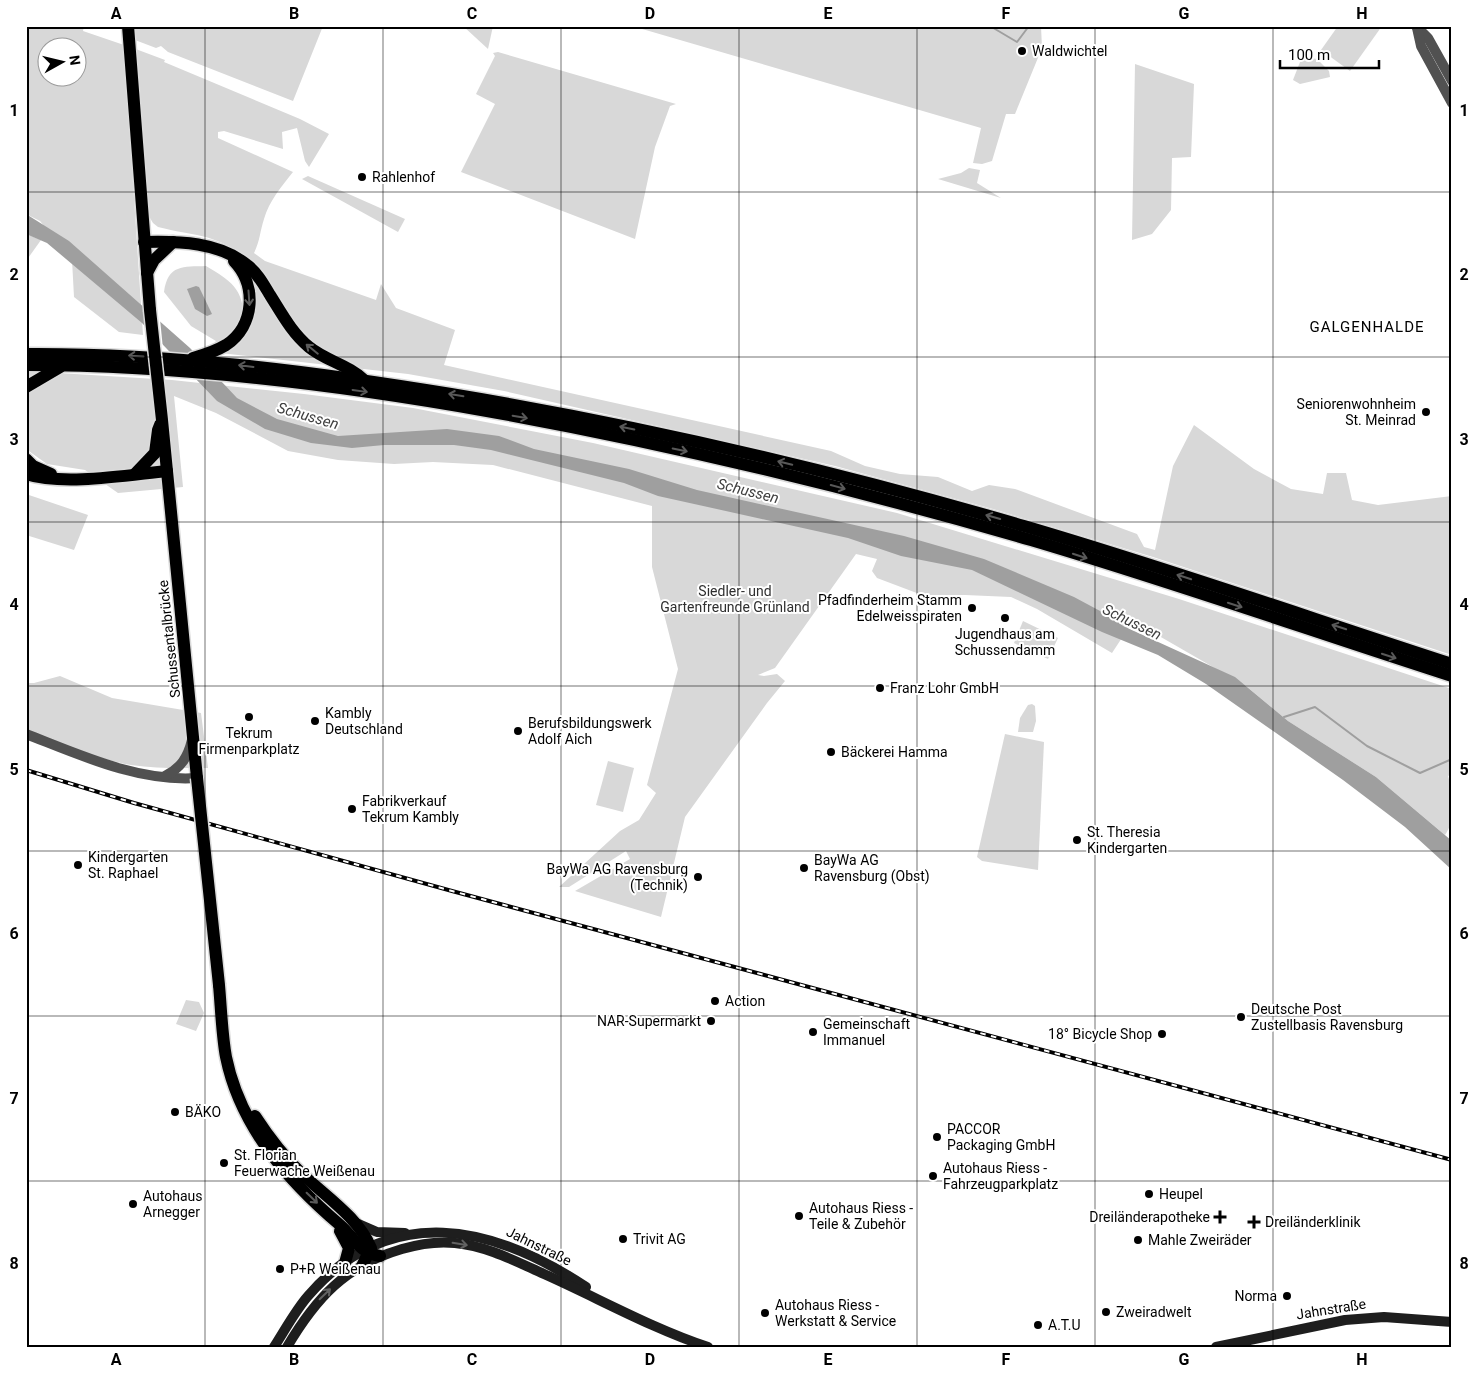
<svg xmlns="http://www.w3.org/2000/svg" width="1478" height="1373" font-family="Roboto,sans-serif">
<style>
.green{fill:#d8d8d8;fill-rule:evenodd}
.water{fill:#9f9f9f}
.pier{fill:#fff}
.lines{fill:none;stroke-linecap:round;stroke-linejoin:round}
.stream{stroke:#9f9f9f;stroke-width:2}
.primary-casing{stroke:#dbdbdb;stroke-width:15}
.trunk-casing{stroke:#dbdbdb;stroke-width:15}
.tertiary{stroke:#515151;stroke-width:10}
.secondary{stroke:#1e1e1e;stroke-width:10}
.primary{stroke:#000;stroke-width:12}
.trunk{stroke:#000;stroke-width:12}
.rail-casing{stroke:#000;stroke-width:4}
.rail{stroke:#fff;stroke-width:2;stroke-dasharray:5.5;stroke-linecap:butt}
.primary-bridge-casing{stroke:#dbdbdb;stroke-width:15;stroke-linecap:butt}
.primary-bridge{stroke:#000;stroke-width:12}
.oneway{stroke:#595959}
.oneway2{stroke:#626262}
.grid{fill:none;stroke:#000;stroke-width:1;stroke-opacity:0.55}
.poi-dot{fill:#000;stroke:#fff;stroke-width:2}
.labels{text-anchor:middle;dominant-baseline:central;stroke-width:4;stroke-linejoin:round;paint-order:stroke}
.poi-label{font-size:14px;fill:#000;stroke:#fff;text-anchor:start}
.park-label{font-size:14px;fill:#2f2f2f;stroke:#fff}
.street-label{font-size:14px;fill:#000;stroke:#fff}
.neighbourhood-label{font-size:15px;letter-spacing:1px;fill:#000;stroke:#fff}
.water-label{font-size:15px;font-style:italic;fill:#404040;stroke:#fff}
.neatline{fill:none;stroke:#000;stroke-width:2}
.grid-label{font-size:16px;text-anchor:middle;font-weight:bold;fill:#000}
</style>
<rect width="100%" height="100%" fill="#fff"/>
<g class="green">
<path d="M26,26H84L83,31L124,45L143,335L119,332L74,297L72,260L40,221L26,214ZM48,48H78V78H48Z"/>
<polygon points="134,26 323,26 293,101 168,52 161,46 156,48 135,40"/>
<polygon points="463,26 493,26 488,49"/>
<polygon points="632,26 1041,26 1042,48 1015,114 1006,114 992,161 982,164 973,163 981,128"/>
<polygon points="1338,26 1382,26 1350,71 1321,50"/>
<path d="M133,48L165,60L164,62L300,119L329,134L309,167L305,161L297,128L282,132L283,149L224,131L218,132V138L293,172C282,186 269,201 264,219C260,231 260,241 254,253L265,261L376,300L381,284L396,308L455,330L444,365L831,451L865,466L900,474L938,477L972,491L989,485L1015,489L1137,534L1144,547L1155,550L1173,466L1194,425L1254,469L1291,489L1323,494L1327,473H1346L1352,500L1378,505L1452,496V655L1153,557L993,509L835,466L504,391L408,374L211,352L244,325L251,263C219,233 197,237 158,227L153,223L147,213Z"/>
<polygon points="498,52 676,104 670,106 655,147 635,239 461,172 495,104 476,94 495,56 493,53"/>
<polygon points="1310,58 1317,59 1329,71 1330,77 1300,84 1293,80 1300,62"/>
<polygon points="1135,64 1194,84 1191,157 1172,158 1171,210 1152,234 1132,240"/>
<polygon points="969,168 980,170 977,183 1001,198 938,179 961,173"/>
<polygon points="308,176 405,219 398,232 302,179"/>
<polygon points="26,234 41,240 26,261"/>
<path d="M206,266C231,281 243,288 244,319L225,341L213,345L216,341L191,326L164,292C168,264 183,267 206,266Z"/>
<path d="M26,371L172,380L304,394L413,408L593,443L897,513L1179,599L1452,689V774L1448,776C1454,794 1456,820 1445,835L1376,777L1288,721L1246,686L1133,621L1112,653L1037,609L1011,597L965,595H922L877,578L872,571L877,559L856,554L775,668L758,675L764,676L777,674L785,681L767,703L685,817L661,917L575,891L630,859L626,851L569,887H559L620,831L639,820L656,793L647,785L678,669L652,567V506L493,465L433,462L394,464L338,460L288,451L216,413L174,396L183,487L118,493L85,470L47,464L26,449Z"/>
<polygon points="26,494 88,515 74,550 26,535"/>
<polygon points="1023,621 1058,638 1048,659 1014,643"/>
<path d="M60,676L112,698L201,713L208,768C182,768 157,769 131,765C95,759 60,742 26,730V683H34Z"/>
<polygon points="1032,704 1035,706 1036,721 1033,732 1018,732 1020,718 1028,705"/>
<polygon points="1005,734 1044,742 1038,870 982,861 977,857"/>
<polygon points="608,761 634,768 623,812 596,805"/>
<polygon points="186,1000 199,1002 204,1013 196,1031 176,1024"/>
</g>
<g class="water">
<polygon points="26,214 69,241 190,348 237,398 277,419 338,436 447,429 499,436 534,449 629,469 697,490 904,536 984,559 1074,597 1115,619 1123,626 1235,677 1288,721 1376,777 1452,841 1452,870 1405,827 1343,780 1206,684 1158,655 1102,632 972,570 901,556 848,538 658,496 624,483 491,450 454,445 384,445 352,448 311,443 265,429 217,401 142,323 47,243 26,234"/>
<polygon points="196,286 199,287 212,314 207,316 195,309 187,289"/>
</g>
<polygon class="pier" points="143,303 160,319 163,349 145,330"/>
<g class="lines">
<g class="stream">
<polyline points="990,26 1017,42 1029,26"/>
<polyline points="1284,717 1315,707 1367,746 1420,773 1452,759"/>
</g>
<defs>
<g id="primary">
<polyline points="128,26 150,310"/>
<polyline points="162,420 197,778"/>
<path d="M219,985C221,1007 222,1036 226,1057C240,1126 287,1180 340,1225C355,1238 358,1252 380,1256"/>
<path d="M255,1116C268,1136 283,1156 301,1173C325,1196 358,1217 371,1248L363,1264"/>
<polyline points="340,1231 349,1248 345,1263"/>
</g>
<g id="trunk">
<path d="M144,242C179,241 219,242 247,265C257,272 264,285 270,295C282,314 292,333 309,347C326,361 349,365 364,380"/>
<polyline points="147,273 154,260 173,242"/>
<path d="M26,354C169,353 310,371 451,394C644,426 836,471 1024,526C1168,568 1310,618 1452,664"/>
<path d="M193,358C204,355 216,351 226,345C255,326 257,285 234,261"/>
<path d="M26,365C181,365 335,384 487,411C671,444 852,488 1031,540C1173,582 1312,631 1452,676"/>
<polyline points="26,387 60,367"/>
<polyline points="26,459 33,466 51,474"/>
<path d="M26,474C64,486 127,475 167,471"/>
<polyline points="135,474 155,453 158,430 162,420"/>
</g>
</defs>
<use href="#primary" class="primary-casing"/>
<use href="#trunk" class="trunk-casing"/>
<g class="tertiary">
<polyline points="1416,26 1428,38 1452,81"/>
<polyline points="1417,28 1421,46 1452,103"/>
<path d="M26,734C80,755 138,782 197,778"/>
<path d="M165,776C181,768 188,757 192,740"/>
</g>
<g class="secondary">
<polyline points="354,1222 377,1232 405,1233"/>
<path d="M274,1347C285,1330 295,1311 308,1296C390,1201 493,1225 586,1287"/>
<path d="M287,1347C316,1298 346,1265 402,1249C419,1244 437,1241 455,1243C487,1246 515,1261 544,1274C598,1298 651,1328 708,1347"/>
<polyline points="1216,1347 1345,1320 1384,1317 1452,1322"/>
</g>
<use href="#primary" class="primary"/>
<use href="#trunk" class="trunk"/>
<defs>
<polyline id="rail" points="26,770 134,803 452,891 1452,1160"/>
</defs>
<use href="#rail" class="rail-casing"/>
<use href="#rail" class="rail"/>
<defs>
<g id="primary-bridge">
<polyline points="150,310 162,420"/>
<polyline points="197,778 219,985"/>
</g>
</defs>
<use href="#primary-bridge" class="primary-bridge-casing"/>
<use href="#primary-bridge" class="primary-bridge"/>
</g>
<defs><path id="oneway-shaft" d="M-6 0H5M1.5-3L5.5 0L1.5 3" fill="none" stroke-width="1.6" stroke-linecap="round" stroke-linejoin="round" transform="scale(1.25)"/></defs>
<g class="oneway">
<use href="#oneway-shaft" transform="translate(249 298) rotate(86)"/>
<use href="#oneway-shaft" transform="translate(312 349) rotate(-141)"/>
<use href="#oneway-shaft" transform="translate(136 356) rotate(-177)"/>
<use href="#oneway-shaft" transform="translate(246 366) rotate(-173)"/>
<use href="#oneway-shaft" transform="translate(360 391) rotate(8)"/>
<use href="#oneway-shaft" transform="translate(456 395) rotate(-171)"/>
<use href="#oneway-shaft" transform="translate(520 417) rotate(10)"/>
<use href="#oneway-shaft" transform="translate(627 428) rotate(-168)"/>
<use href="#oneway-shaft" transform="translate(680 450) rotate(12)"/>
<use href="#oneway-shaft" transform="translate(785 463) rotate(-166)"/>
<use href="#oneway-shaft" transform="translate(838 487) rotate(15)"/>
<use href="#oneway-shaft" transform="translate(993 517) rotate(-164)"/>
<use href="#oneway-shaft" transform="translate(1080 556) rotate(18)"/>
<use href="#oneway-shaft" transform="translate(1184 577) rotate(-162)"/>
<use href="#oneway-shaft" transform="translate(1235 605) rotate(18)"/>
<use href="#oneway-shaft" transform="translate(1339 627) rotate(-162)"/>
<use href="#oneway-shaft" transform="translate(1389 656) rotate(18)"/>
<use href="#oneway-shaft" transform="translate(312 1198) rotate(44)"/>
</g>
<g class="oneway2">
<use href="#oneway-shaft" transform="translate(460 1244) rotate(9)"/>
<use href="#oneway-shaft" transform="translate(325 1294) rotate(-44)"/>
</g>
<path class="grid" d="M205,26V1347M383,26V1347M561,26V1347M739,26V1347M917,26V1347M1095,26V1347M1273,26V1347M26,192H1452M26,357H1452M26,522H1452M26,686H1452M26,851H1452M26,1016H1452M26,1181H1452"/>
<g class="poi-dot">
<circle cx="1022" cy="51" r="5"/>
<circle cx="362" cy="177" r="5"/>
<circle cx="1426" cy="412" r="5"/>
<circle cx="972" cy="608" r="5"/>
<circle cx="1005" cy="618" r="5"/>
<circle cx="880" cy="688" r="5"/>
<circle cx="249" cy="717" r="5"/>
<circle cx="315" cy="721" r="5"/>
<circle cx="518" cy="731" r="5"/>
<circle cx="831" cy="752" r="5"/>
<circle cx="352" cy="809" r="5"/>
<circle cx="1077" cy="840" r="5"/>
<circle cx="78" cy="865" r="5"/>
<circle cx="804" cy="868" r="5"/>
<circle cx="698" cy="877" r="5"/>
<circle cx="715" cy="1001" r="5"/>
<circle cx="1241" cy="1017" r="5"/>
<circle cx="711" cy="1021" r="5"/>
<circle cx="813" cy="1032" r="5"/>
<circle cx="1162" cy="1034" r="5"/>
<circle cx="175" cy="1112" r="5"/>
<circle cx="937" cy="1137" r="5"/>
<circle cx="224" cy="1163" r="5"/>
<circle cx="933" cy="1176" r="5"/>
<circle cx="1149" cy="1194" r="5"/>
<circle cx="133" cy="1204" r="5"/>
<circle cx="799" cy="1216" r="5"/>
<path d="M1217.5 1209.5h5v5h5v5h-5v5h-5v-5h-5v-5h5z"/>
<path d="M1251.5 1214.5h5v5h5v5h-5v5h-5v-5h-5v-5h5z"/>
<circle cx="623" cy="1239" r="5"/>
<circle cx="1138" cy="1240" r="5"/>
<circle cx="280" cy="1269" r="5"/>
<circle cx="1287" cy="1296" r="5"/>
<circle cx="1106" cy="1312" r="5"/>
<circle cx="765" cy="1313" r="5"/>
<circle cx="1038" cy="1325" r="5"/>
</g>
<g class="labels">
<g class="poi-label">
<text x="1032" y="51">Waldwichtel</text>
<text x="372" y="177">Rahlenhof</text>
<text x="1416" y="404" text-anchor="end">Seniorenwohnheim<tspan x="1416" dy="16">St. Meinrad</tspan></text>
<text x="962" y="600" text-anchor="end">Pfadfinderheim Stamm<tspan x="962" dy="16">Edelweisspiraten</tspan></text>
<text x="1005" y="634" text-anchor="middle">Jugendhaus am<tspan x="1005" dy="16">Schussendamm</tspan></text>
<text x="890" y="688">Franz Lohr GmbH</text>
<text x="325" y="713">Kambly<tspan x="325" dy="16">Deutschland</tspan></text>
<text x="528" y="723">Berufsbildungswerk<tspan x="528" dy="16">Adolf Aich</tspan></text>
<text x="249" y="733" text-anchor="middle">Tekrum<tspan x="249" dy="16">Firmenparkplatz</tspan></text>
<text x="841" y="752">Bäckerei Hamma</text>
<text x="362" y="801">Fabrikverkauf<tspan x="362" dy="16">Tekrum Kambly</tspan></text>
<text x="1087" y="832">St. Theresia<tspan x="1087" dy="16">Kindergarten</tspan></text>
<text x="88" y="857">Kindergarten<tspan x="88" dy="16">St. Raphael</tspan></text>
<text x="814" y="860">BayWa AG<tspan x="814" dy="16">Ravensburg (Obst)</tspan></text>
<text x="688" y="869" text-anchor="end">BayWa AG Ravensburg<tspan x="688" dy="16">(Technik)</tspan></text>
<text x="725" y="1001">Action</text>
<text x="1251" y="1009">Deutsche Post<tspan x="1251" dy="16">Zustellbasis Ravensburg</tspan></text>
<text x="701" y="1021" text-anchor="end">NAR-Supermarkt</text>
<text x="823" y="1024">Gemeinschaft<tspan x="823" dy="16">Immanuel</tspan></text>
<text x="1152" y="1034" text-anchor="end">18° Bicycle Shop</text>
<text x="185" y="1112">BÄKO</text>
<text x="947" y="1129">PACCOR<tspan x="947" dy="16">Packaging GmbH</tspan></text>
<text x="234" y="1155">St. Florian<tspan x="234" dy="16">Feuerwache Weißenau</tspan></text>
<text x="943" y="1168">Autohaus Riess -<tspan x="943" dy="16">Fahrzeugparkplatz</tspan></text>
<text x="1159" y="1194">Heupel</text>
<text x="143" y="1196">Autohaus<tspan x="143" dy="16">Arnegger</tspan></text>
<text x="809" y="1208">Autohaus Riess -<tspan x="809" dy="16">Teile &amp; Zubehör</tspan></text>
<text x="1210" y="1217" text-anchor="end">Dreiländerapotheke</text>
<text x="1265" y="1222">Dreiländerklinik</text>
<text x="633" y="1239">Trivit AG</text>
<text x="1148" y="1240">Mahle Zweiräder</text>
<text x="290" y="1269">P+R Weißenau</text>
<text x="1277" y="1296" text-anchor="end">Norma</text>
<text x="775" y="1305">Autohaus Riess -<tspan x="775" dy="16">Werkstatt &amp; Service</tspan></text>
<text x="1116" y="1312">Zweiradwelt</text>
<text x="1048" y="1325">A.T.U</text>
</g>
<g class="park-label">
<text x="735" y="591">Siedler- und<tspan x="735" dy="16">Gartenfreunde Grünland</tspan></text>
</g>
<g class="street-label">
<text transform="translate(169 639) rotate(-96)">Schussentalbrücke</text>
<text transform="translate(539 1246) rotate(26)">Jahnstraße</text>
<text transform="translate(1331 1309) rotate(-9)">Jahnstraße</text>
</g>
<g class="neighbourhood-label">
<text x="1367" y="327">GALGENHALDE</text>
</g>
<g class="water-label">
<text transform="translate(308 416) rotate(16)">Schussen</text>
<text transform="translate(748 491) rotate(14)">Schussen</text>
<text transform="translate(1132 622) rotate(26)">Schussen</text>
</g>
</g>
<rect width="1478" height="1373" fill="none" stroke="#ffffff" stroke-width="55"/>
<g transform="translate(62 62) rotate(82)"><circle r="24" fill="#ffffff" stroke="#999999"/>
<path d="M0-4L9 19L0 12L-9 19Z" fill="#000000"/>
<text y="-8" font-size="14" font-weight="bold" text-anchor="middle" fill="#000000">N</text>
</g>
<path d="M1280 60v8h99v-8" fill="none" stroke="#000000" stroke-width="2.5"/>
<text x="1288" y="60" font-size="15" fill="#000000" stroke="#ffffff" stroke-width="4" paint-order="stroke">100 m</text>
<rect x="28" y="28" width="1422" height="1318" class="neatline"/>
<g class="grid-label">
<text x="116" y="19">A</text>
<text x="294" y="19">B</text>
<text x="472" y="19">C</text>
<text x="650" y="19">D</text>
<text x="828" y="19">E</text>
<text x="1006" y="19">F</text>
<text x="1184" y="19">G</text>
<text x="1362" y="19">H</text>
<text x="14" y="116">1</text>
<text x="1464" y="116">1</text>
<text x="14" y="280">2</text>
<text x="1464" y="280">2</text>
<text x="14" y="445">3</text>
<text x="1464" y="445">3</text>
<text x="14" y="610">4</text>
<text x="1464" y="610">4</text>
<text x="14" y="775">5</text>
<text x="1464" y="775">5</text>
<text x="14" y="939">6</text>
<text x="1464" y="939">6</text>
<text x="14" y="1104">7</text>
<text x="1464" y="1104">7</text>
<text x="14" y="1269">8</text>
<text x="1464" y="1269">8</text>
<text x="116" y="1365">A</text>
<text x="294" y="1365">B</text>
<text x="472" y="1365">C</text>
<text x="650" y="1365">D</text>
<text x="828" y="1365">E</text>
<text x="1006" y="1365">F</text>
<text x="1184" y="1365">G</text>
<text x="1362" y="1365">H</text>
</g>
</svg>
